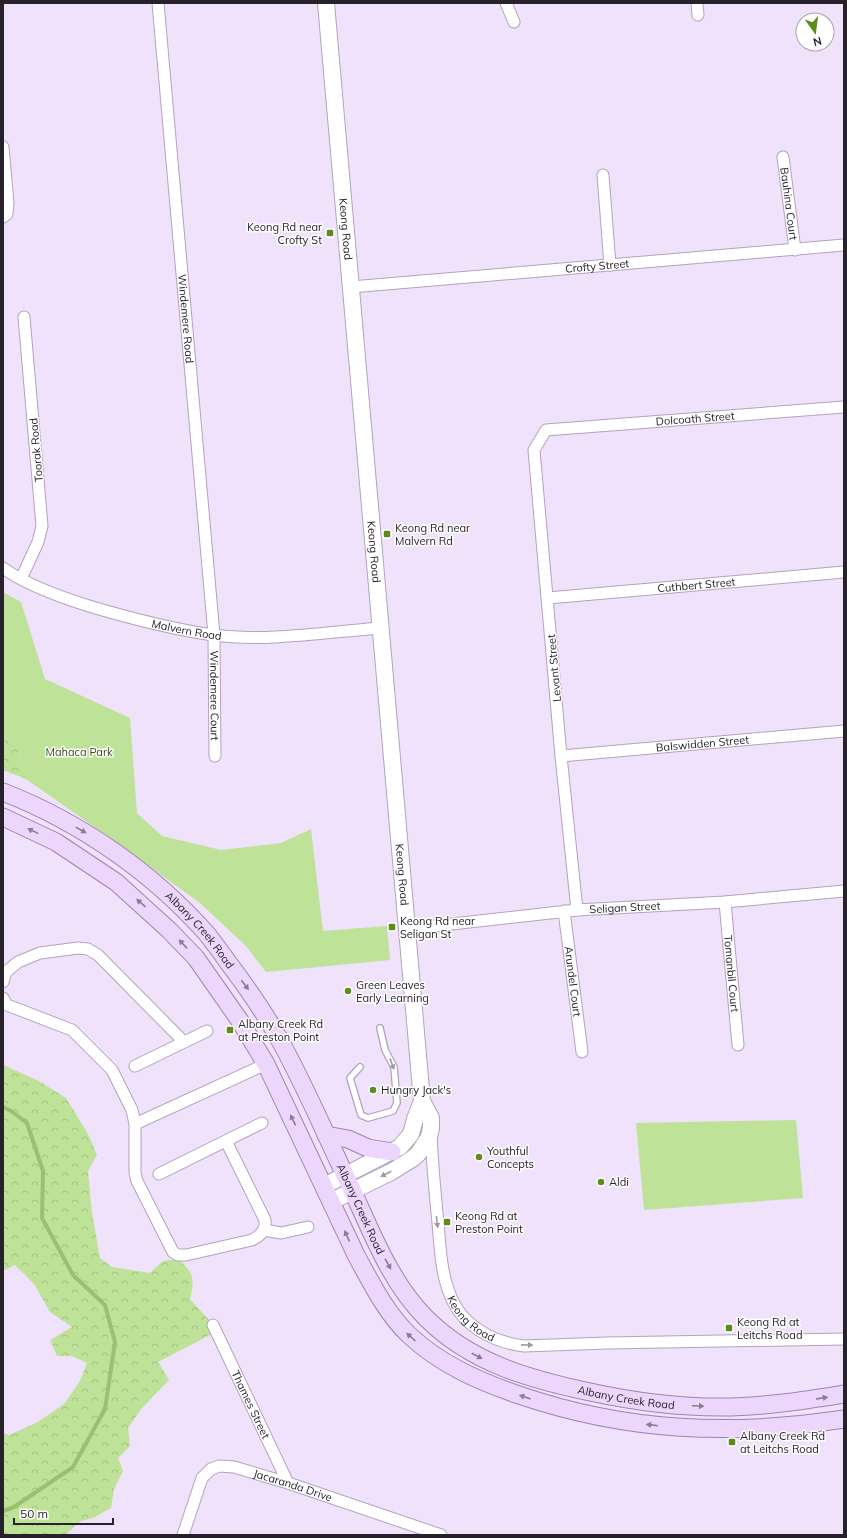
<svg xmlns="http://www.w3.org/2000/svg" width="847" height="1538" font-family="Mulish,sans-serif">
<style>
.forest{fill:url(#forest-crowns)}
.park{fill:#bee297}
.lines{fill:none;stroke-linecap:round;stroke-linejoin:round}
.stream{stroke:#9cc071;stroke-width:4}
.lane-casing{stroke:#b1a4bb;stroke-width:8}
.street-casing{stroke:#b1a4bb;stroke-width:13}
.secondary-casing{stroke:#b1a4bb;stroke-width:18}
.primary-casing{stroke:#9e84b1;stroke-width:19}
.lane{stroke:#fff;stroke-width:5.5}
.street{stroke:#fff;stroke-width:11}
.secondary{stroke:#fff;stroke-width:16}
.primary{stroke:#ecd6fc;stroke-width:17}
.oneway{fill:#897c93}
.oneway2{fill:#9d9b9f}
.poi-dot{fill:#608b1a;stroke:#fff;stroke-width:1.5}
.labels{text-anchor:middle;dominant-baseline:central;stroke-width:3;stroke-linejoin:round;paint-order:stroke}
.street-label{font-size:11px;fill:#26212a;stroke:#fff}
.poi-label{font-size:11px;fill:#26212a;stroke:#fff;text-anchor:start}
.park-label{font-size:11px;fill:#334a12;stroke:#fff}
</style>
<defs>
<pattern id="forest-crowns" width="20" height="18" patternUnits="userSpaceOnUse"><rect width="20" height="18" fill="#bee297"/><path d="M2 6a3 3 0 1 1 6 0M12 15a3 3 0 1 1 6 0" fill="none" stroke="#a3c282"/></pattern>
</defs>
<rect width="100%" height="100%" fill="#efe2fa"/>
<g class="forest">
<polygon points="3,735 17,747 26,779 3,770"/>
<path d="M3,1065L39,1081L66,1098L88,1134L97,1155L88,1171L92,1213L100,1258L112,1267L150,1273L163,1261L178,1259C194,1273 195,1278 190,1299L210,1321L211,1329L210,1335L158,1362L169,1380L142,1408L128,1428L130,1446L118,1458L123,1471L114,1489L111,1508L93,1518L81,1521L65,1535H3V1433L9,1435L38,1422L64,1404L80,1381L87,1363L72,1356H57L50,1340L72,1327L50,1312L34,1284L15,1265L3,1271Z"/>
</g>
<g class="park">
<polygon points="3,592 21,602 45,679 130,718 137,813 162,836 221,850 281,843 311,829 323,931 387,926 390,960 266,972 246,946 200,903 113,840 26,779 17,747 3,735"/>
<polygon points="796,1120 803,1198 644,1210 636,1123"/>
</g>
<g class="lines">
<polyline class="stream" points="3,1107 11,1111 27,1123 43,1171 42,1218 73,1275 105,1305 115,1342 105,1409 73,1467 14,1507 3,1511"/>
<defs>
<polyline id="lane" points="360,1067 350,1078 361,1115 368,1118 393,1111 397,1103 394,1067 385,1050 380,1028"/>
<g id="street">
<path id="s1" d="M158,3L214,635L215,756"/>
<polyline points="506,3 514,22"/>
<polyline points="697,3 698,15"/>
<polyline points="3,147 8,203 7,214 3,217"/>
<path id="s2" d="M783,157L795,250"/>
<polyline points="603,175 610,265"/>
<path id="s3" d="M351,287L844,245"/>
<path id="s4" d="M3,568C25,584 63,598 89,606C129,618 172,629 213,635C266,642 327,632 380,628"/>
<polyline points="21,579 38,542 42,526 24,317"/>
<path id="s5" d="M548,598L844,572"/>
<path id="s6" d="M561,756L844,731"/>
<path id="s7" d="M725,902L738,1045"/>
<path id="s8" d="M577,910L561,756L534,450L546,430L844,407"/>
<path id="s9" d="M564,911L582,1052"/>
<path id="s10" d="M407,929L577,910L725,902L844,891"/>
<polyline points="3,982 6,972 18,962 40,953 78,948 88,949 98,955 184,1042"/>
<path d="M3,998L7,1005L72,1030L112,1070L132,1110L135,1124V1173L137,1181L173,1252L178,1255H186L252,1240C261,1235 266,1231 265,1220L226,1141"/>
<polyline points="135,1066 207,1031"/>
<polyline points="135,1124 266,1064"/>
<path id="s11" d="M431,1132C432,1163 435,1193 438,1223C440,1246 441,1271 449,1292C460,1325 492,1342 524,1346L607,1343L844,1339"/>
<polyline points="159,1174 262,1123"/>
<polyline points="264,1230 281,1233 308,1227"/>
<path id="s12" d="M213,1325L288,1483"/>
<path id="s13" d="M183,1535L202,1478L211,1469L219,1466L234,1467L288,1483L441,1535"/>
</g>
<g id="secondary">
<path id="s14" d="M326,3L422,1101L431,1118V1128L429,1137L418,1154L412,1159L391,1172L332,1201"/>
<polyline points="324,1186 400,1147 411,1134 415,1119 422,1101"/>
</g>
<g id="primary">
<path id="s15" d="M3,792C80,822 152,872 207,934C214,943 221,952 227,961C246,986 263,1010 278,1037C303,1081 323,1129 345,1175C369,1224 387,1279 426,1318C471,1363 529,1379 590,1392C636,1402 683,1408 731,1407C769,1406 806,1400 844,1394"/>
<path d="M3,817L56,842L116,882L169,930L196,958L240,1021L266,1064L357,1257C372,1284 386,1313 409,1335C440,1364 478,1381 519,1395C627,1432 732,1436 844,1419"/>
<polyline points="326,1135 348,1139 368,1148 392,1152"/>
</g>
</defs>
<use href="#lane" class="lane-casing"/>
<use href="#street" class="street-casing"/>
<use href="#secondary" class="secondary-casing"/>
<use href="#primary" class="primary-casing"/>
<use href="#lane" class="lane"/>
<use href="#street" class="street"/>
<use href="#secondary" class="secondary"/>
<use href="#primary" class="primary"/>
</g>
<defs><path id="oneway-solid" d="M-6-.8H1V-3.2L6.5 0L1 3.2V.8H-6Z"/></defs>
<g class="oneway">
<use href="#oneway-solid" transform="translate(81 830) rotate(29)"/>
<use href="#oneway-solid" transform="translate(33 831) rotate(-154)"/>
<use href="#oneway-solid" transform="translate(141 903) rotate(-140)"/>
<use href="#oneway-solid" transform="translate(183 944) rotate(-133)"/>
<use href="#oneway-solid" transform="translate(245 985) rotate(53)"/>
<use href="#oneway-solid" transform="translate(293 1120) rotate(-116)"/>
<use href="#oneway-solid" transform="translate(347 1236) rotate(-115)"/>
<use href="#oneway-solid" transform="translate(388 1264) rotate(61)"/>
<use href="#oneway-solid" transform="translate(411 1337) rotate(-138)"/>
<use href="#oneway-solid" transform="translate(477 1356) rotate(28)"/>
<use href="#oneway-solid" transform="translate(525 1397) rotate(-161)"/>
<use href="#oneway-solid" transform="translate(822 1398) rotate(-9)"/>
<use href="#oneway-solid" transform="translate(698 1406) rotate(2)"/>
<use href="#oneway-solid" transform="translate(652 1425) rotate(-173)"/>
</g>
<g class="oneway2">
<use href="#oneway-solid" transform="translate(392 1064) rotate(70)"/>
<use href="#oneway-solid" transform="translate(386 1174) rotate(153)"/>
<use href="#oneway-solid" transform="translate(437 1222) rotate(84)"/>
<use href="#oneway-solid" transform="translate(527 1345) rotate(1)"/>
</g>
<g class="poi-dot">
<rect x="326" y="229" width="8" height="8" rx="2"/>
<rect x="383" y="530" width="8" height="8" rx="2"/>
<rect x="388" y="923" width="8" height="8" rx="2"/>
<circle cx="348" cy="991" r="4"/>
<rect x="226" y="1026" width="8" height="8" rx="2"/>
<circle cx="373" cy="1090" r="4"/>
<circle cx="479" cy="1157" r="4"/>
<circle cx="601" cy="1182" r="4"/>
<rect x="443" y="1218" width="8" height="8" rx="2"/>
<rect x="725" y="1324" width="8" height="8" rx="2"/>
<rect x="728" y="1438" width="8" height="8" rx="2"/>
</g>
<g class="labels">
<g class="street-label">
<text stroke="none"><textPath href="#s2" startOffset="47">Bauhina Court</textPath></text>
<text stroke="none"><textPath href="#s14" startOffset="227">Keong Road</textPath></text>
<text stroke="none"><textPath href="#s3" startOffset="247">Crofty Street</textPath></text>
<text stroke="none"><textPath href="#s1" startOffset="317">Windemere Road</textPath></text>
<text stroke="none"><textPath href="#s8" startOffset="635">Dolcoath Street</textPath></text>
<text transform="translate(36 450) rotate(-95)">Toorak Road</text>
<text stroke="none"><textPath href="#s14" startOffset="551">Keong Road</textPath></text>
<text stroke="none"><textPath href="#s5" startOffset="149">Cuthbert Street</textPath></text>
<text stroke="none"><textPath href="#s4" startOffset="195">Malvern Road</textPath></text>
<text transform="translate(554 668) rotate(-95)">Levant Street</text>
<text stroke="none"><textPath href="#s1" startOffset="695">Windemere Court</textPath></text>
<text stroke="none"><textPath href="#s6" startOffset="142">Balswidden Street</textPath></text>
<text stroke="none"><textPath href="#s14" startOffset="875">Keong Road</textPath></text>
<text stroke="none"><textPath href="#s10" startOffset="219">Seligan Street</textPath></text>
<text stroke="none"><textPath href="#s15" startOffset="243">Albany Creek Road</textPath></text>
<text stroke="none"><textPath href="#s7" startOffset="72">Tomanbil Court</textPath></text>
<text stroke="none"><textPath href="#s9" startOffset="71">Arundel Court</textPath></text>
<text stroke="none"><textPath href="#s15" startOffset="567">Albany Creek Road</textPath></text>
<text stroke="none"><textPath href="#s11" startOffset="197">Keong Road</textPath></text>
<text stroke="none"><textPath href="#s15" startOffset="914">Albany Creek Road</textPath></text>
<text stroke="none"><textPath href="#s12" startOffset="88">Thames Street</textPath></text>
<text stroke="none"><textPath href="#s13" startOffset="158">Jacaranda Drive</textPath></text>
</g>
<g class="poi-label">
<text x="322" y="227" text-anchor="end">Keong Rd near<tspan x="322" dy="13">Crofty St</tspan></text>
<text x="395" y="528">Keong Rd near<tspan x="395" dy="13">Malvern Rd</tspan></text>
<text x="400" y="921">Keong Rd near<tspan x="400" dy="13">Seligan St</tspan></text>
<text x="356" y="985">Green Leaves<tspan x="356" dy="13">Early Learning</tspan></text>
<text x="238" y="1024">Albany Creek Rd<tspan x="238" dy="13">at Preston Point</tspan></text>
<text x="381" y="1090">Hungry Jack's</text>
<text x="487" y="1151">Youthful<tspan x="487" dy="13">Concepts</tspan></text>
<text x="609" y="1182">Aldi</text>
<text x="455" y="1216">Keong Rd at<tspan x="455" dy="13">Preston Point</tspan></text>
<text x="737" y="1322">Keong Rd at<tspan x="737" dy="13">Leitchs Road</tspan></text>
<text x="740" y="1436">Albany Creek Rd<tspan x="740" dy="13">at Leitchs Road</tspan></text>
</g>
<g class="park-label">
<text x="79" y="752">Mahaca Park</text>
</g>
</g>
<rect width="847" height="1538" fill="none" stroke="#26212a" stroke-width="8"/>
<g transform="translate(815 32) rotate(166)"><circle r="19" fill="#ffffff" stroke="#a8a6aa"/>
<path d="M0-3L7 15L0 10L-7 15Z" fill="#608b1a"/>
<text y="-6" font-size="11" font-weight="bold" text-anchor="middle" fill="#26212a">N</text>
</g>
<path d="M14 1518v6h99v-6" fill="none" stroke="#26212a" stroke-width="2"/>
<text x="20" y="1518" font-size="12" fill="#26212a" stroke="#ffffff" stroke-width="3" paint-order="stroke">50 m</text>
</svg>
